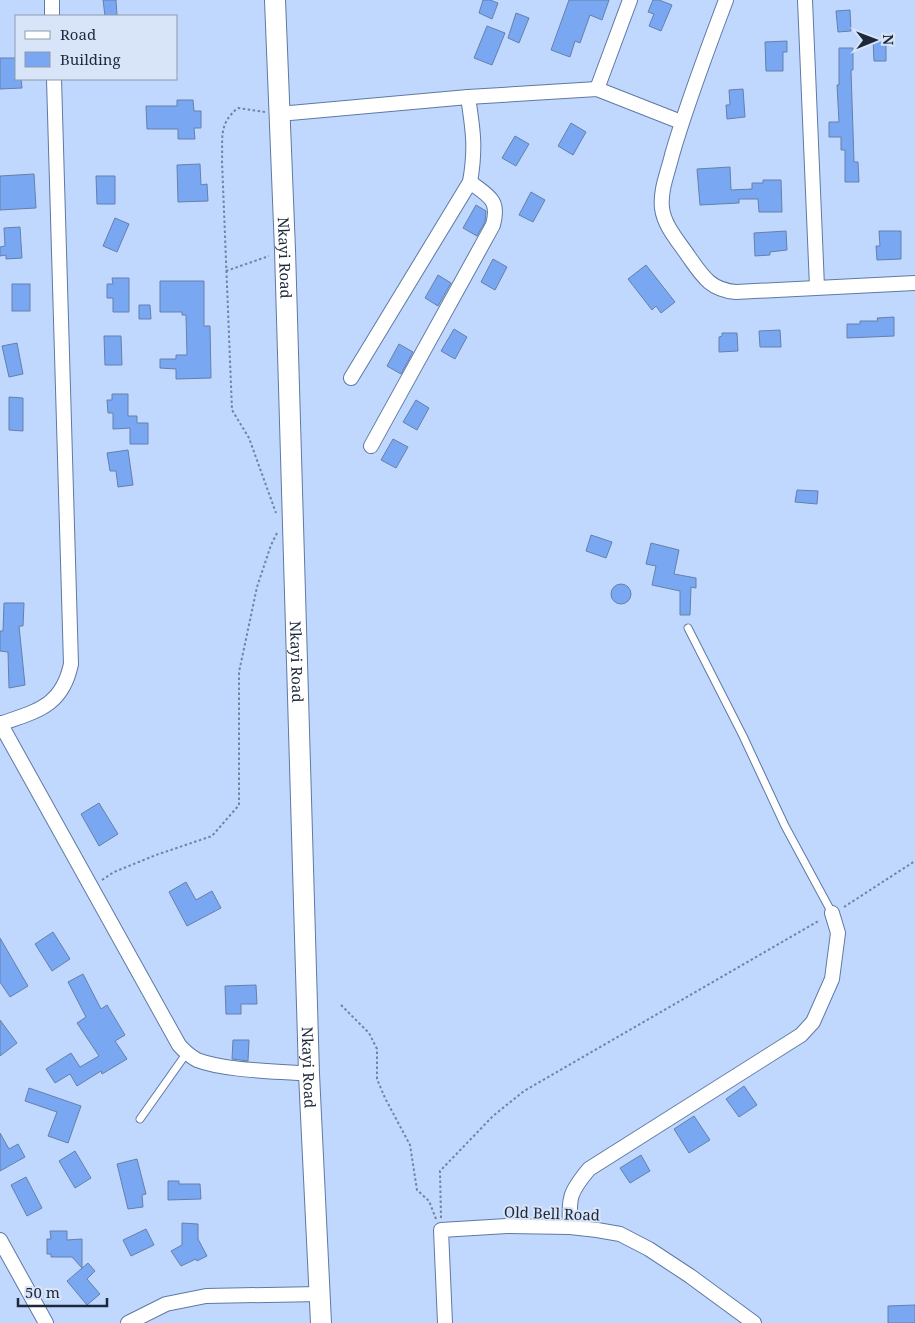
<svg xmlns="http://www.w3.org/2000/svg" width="915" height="1323" font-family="'Noto Serif',serif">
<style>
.building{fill:#7aa7f1;stroke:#6580ab}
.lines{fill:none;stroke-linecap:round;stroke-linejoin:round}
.service-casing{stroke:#5f79a4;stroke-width:9}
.minor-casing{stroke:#5f79a4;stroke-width:16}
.secondary-casing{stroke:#5f79a4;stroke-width:22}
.path{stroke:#7283a0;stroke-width:2;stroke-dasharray:2.5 2.5;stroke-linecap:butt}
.service{stroke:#fff;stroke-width:7}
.minor{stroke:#fff;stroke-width:14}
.secondary{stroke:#fff;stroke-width:20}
.labels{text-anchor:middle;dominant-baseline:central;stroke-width:4;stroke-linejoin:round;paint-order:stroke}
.street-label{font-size:15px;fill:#1d283b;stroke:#d8e4f8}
</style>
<rect width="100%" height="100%" fill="#c0d8fe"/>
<g class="building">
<polygon points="103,0 116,0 117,16 105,16"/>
<polygon points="483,0 490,0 498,3 492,19 479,13"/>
<polygon points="569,0 609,0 602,20 590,15 580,43 575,41 570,57 551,50"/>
<polygon points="653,0 659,0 672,5 661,31 649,26 654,14 648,12"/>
<polygon points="850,10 851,31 838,32 836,11"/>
<polygon points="516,13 529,18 519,43 508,38"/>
<polygon points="487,26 505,33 492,65 474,58"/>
<polygon points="873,39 886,39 886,61 874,61"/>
<polygon points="787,41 787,52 783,52 783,71 766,71 765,42"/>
<polygon points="839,48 853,48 853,70 851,70 854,162 858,162 859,182 845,182 845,150 841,150 841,137 829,137 829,122 839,122 837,85 839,85"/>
<polygon points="0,58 16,58 16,79 21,79 22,88 0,89"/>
<polygon points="743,89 745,117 727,119 726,105 730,105 729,90"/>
<polygon points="177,100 193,100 194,111 201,111 201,128 194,128 195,139 178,139 178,129 147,129 146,106 177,106"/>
<polygon points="571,123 586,132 573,155 558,146"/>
<polygon points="515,136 529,144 516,166 502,158"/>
<polygon points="200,164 201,185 207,184 208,201 178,202 177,165"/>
<polygon points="730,167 731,190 752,189 752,183 763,183 763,180 781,180 782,212 759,212 758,199 739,199 739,203 700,205 697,169"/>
<polygon points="34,174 36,208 0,210 0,176"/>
<polygon points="96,176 115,176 115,204 97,204"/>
<polygon points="531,192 545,200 533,222 519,215"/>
<polygon points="476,205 486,211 485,222 477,236 463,228"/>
<polygon points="115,218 129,224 117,252 103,246"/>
<polygon points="20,227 22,258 6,259 6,255 0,256 0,247 5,246 4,228"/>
<polygon points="786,231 787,250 770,252 770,255 755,256 754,233"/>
<polygon points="879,231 901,231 901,259 877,260 876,246 880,246"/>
<polygon points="493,259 507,267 495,290 481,282"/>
<polygon points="646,265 675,302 661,313 656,306 652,310 628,279"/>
<polygon points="438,275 451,283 438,306 425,298"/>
<polygon points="112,278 129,278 129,312 113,312 113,298 107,298 107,284 113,284"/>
<polygon points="160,281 204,281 204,326 210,326 211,378 176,379 176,369 160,368 160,359 176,359 176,355 187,355 186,315 182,315 182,312 160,312"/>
<rect x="12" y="284" width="18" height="27"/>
<polygon points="139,305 150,305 151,319 139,319"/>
<polygon points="894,317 894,336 847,338 847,324 860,324 860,321 878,321 877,318"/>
<polygon points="454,329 467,337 455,359 441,351"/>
<polygon points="780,330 781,347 760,347 759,331"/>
<polygon points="722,333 737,333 738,351 719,352 719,337 722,336"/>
<polygon points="104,336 121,336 122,365 105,365"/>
<polygon points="17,343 23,374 9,377 2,346"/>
<polygon points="399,344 413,352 401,374 387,366"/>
<polygon points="112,394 128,394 128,416 137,416 137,423 148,423 148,444 130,444 130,428 113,429 113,413 108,413 107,400 112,400"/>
<polygon points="9,397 23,398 23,431 9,430"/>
<polygon points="416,400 429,408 417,430 403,422"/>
<polygon points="393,439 408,447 396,468 381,460"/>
<polygon points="128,450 133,485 118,487 116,471 110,471 107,453"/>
<polygon points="797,490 818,491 817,504 795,502"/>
<polygon points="591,535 612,542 606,558 586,551"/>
<polygon points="651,543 679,550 674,574 696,578 696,588 691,587 690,615 680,615 680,591 652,585 656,566 646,564"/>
<circle cx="621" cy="594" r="10"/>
<polygon points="4,603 24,603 23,626 19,626 25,685 9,688 8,652 0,651 0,631 3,631"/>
<polygon points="99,803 118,834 99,846 81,814"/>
<polygon points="186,882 196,900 212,891 221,908 187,926 169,892"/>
<polygon points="53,932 70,959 52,971 35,944"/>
<polygon points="0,938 28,986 10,997 0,982"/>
<polygon points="83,974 101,1009 107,1005 125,1035 115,1041 127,1059 102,1074 101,1071 77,1086 70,1074 55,1083 46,1069 71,1053 80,1067 99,1056 77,1023 86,1017 68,982"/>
<polygon points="256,985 257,1004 241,1004 241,1014 226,1014 225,986"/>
<polygon points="0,1020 17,1043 0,1056"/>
<polygon points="233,1040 249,1040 248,1061 232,1059"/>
<polygon points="744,1086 757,1105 739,1117 726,1099"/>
<polygon points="29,1088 81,1106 68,1143 48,1136 57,1112 25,1101"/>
<polygon points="694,1116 710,1140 689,1153 674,1129"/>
<polygon points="0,1133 9,1149 18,1144 25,1157 0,1171"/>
<polygon points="75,1151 91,1178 75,1188 59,1161"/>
<polygon points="641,1155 650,1171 630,1183 620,1168"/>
<polygon points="137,1159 146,1194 142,1195 143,1207 128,1209 117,1164"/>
<polygon points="26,1177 42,1208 27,1216 11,1185"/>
<polygon points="168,1181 179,1181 179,1184 200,1184 201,1199 168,1200"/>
<polygon points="182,1223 198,1224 198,1239 207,1256 197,1261 196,1259 181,1266 171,1251 182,1245"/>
<polygon points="146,1229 154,1245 131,1256 123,1240"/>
<polygon points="50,1231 67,1231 67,1240 82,1239 82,1268 72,1257 51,1257 51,1254 47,1254 47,1239 51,1239"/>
<polygon points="88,1263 95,1271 87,1279 100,1294 87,1305 67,1281"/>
<polygon points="915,1305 915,1323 888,1323 888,1306"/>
</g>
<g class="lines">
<defs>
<g id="service">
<polyline points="688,628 743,736 785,826 832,913"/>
<polyline points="140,1119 186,1054"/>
</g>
<g id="minor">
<polyline points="52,0 52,16"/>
<path d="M726,0C707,51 687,103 672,155C668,172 660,190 662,208C664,226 679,242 689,257C703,277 711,290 736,292L915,283"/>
<polyline points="805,0 817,287"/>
<polyline points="597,89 630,0"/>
<polyline points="279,114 468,97 597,89 681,122"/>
<path d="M351,378L470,182C476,148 473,130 468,97"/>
<path d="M371,446L493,225C500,199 488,196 470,182"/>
<path d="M0,723L179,1045C185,1052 190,1056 197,1060C226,1071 278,1071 309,1074"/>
<path d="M0,724C36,711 62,707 71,664L54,79"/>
<path d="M570,1227C569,1197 569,1193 589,1169L801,1035L813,1022L832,979L838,933L832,913"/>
<polyline points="0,1240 46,1323"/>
<polyline points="128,1323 166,1304 206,1296 320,1294"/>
<polyline points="445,1323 441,1230 507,1226 570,1227 597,1230 620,1234 649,1249 690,1276 754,1323"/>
</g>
<g id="secondary">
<path id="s1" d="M275,0L285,250L309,1074L321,1323"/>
</g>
</defs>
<use href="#service" class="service-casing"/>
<use href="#minor" class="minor-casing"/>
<use href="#secondary" class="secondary-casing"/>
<g class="path">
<path d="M265,112L238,108C218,124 223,138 222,161L232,410L249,438L276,513"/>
<polyline points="226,271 269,256"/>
<polyline points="102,880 114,872 156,855 212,836 239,805 239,672 257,587 271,545 277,533"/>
<polyline points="844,907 915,861"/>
<polyline points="341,1005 369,1033 377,1049 377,1079 385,1098 410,1145 417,1190 429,1201 436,1219"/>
<polyline points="441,1218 440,1171 493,1116 524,1091 820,920"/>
</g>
<use href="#service" class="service"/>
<use href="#minor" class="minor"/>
<use href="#secondary" class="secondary"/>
</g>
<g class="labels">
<g class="street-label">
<text stroke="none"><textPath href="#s1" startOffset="258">Nkayi Road</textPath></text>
<text stroke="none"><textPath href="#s1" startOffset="662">Nkayi Road</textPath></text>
<text stroke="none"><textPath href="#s1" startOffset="1068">Nkayi Road</textPath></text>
<text transform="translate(552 1213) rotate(2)">Old Bell Road</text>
</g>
</g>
<rect x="15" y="15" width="162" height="65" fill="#d8e4f8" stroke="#8d99ac"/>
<rect x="25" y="31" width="25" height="8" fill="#ffffff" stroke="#8d99ac"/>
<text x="60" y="40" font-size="15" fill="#1d283b">Road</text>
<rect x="25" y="52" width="25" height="15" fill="#7aa7f1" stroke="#8d99ac"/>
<text x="60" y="65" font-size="15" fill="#1d283b">Building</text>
<g transform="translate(875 40) rotate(89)" stroke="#d8e4f8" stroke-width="4" paint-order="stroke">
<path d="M0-4L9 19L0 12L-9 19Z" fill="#1d283b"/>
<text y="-8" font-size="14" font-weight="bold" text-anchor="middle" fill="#1d283b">N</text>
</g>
<path d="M18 1298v8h89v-8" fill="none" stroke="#1d283b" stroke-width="2.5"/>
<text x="25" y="1298" font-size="15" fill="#1d283b" stroke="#d8e4f8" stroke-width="4" paint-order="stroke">50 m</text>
</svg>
